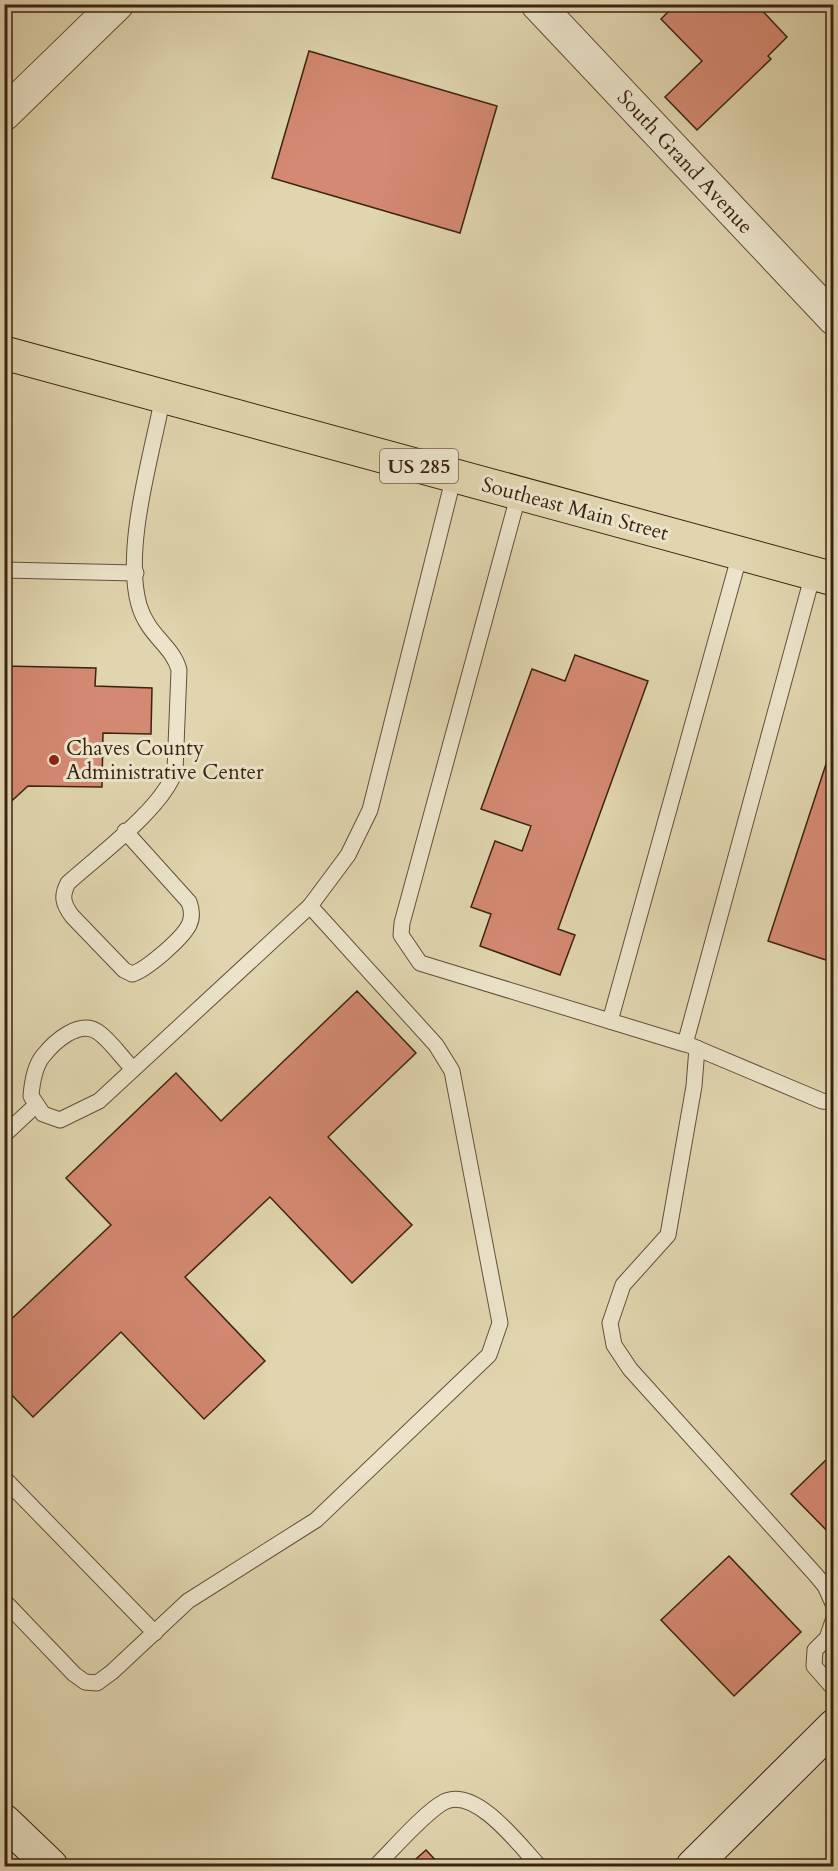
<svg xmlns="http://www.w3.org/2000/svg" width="838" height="1871" font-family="Cardo,serif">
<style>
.building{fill:#d48972;stroke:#3b2312;stroke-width:1.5}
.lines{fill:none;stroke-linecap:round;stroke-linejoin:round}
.service-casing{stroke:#645039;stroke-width:17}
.minor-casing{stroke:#645039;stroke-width:34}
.tertiary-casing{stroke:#645039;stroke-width:35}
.secondary-casing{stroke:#3b2312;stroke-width:35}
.primary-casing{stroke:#3b2312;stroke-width:35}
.service{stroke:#ebe4ca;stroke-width:15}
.minor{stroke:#ebe4ca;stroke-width:32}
.tertiary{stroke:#ebe4ca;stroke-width:33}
.secondary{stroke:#ebe4ca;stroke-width:33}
.primary{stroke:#e0d5ae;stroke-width:33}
.poi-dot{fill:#8f2418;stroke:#ebe4ca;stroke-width:2}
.labels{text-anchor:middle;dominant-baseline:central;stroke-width:6;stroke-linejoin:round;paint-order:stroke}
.shield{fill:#ebe4ca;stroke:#705d49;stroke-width:1.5}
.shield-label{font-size:20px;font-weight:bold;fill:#3b2312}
.street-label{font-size:21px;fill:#3b2312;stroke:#ebe4ca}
.poi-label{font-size:21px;fill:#3b2312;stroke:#ebe4ca;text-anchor:start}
</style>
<rect width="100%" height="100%" fill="#e0d5ae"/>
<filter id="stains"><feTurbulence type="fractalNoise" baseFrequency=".00333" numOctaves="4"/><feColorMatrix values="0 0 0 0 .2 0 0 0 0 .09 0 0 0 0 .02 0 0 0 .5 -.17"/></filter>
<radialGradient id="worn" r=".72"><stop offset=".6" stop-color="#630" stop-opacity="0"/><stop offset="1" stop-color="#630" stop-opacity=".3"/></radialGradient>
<g class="building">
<polygon points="676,4 756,4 787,37 768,56 771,59 697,130 665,97 702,61 661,19"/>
<polygon points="309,51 497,106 460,233 272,178"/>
<polygon points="575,655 648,681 558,929 575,935 560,975 480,946 491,914 471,907 495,841 522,851 531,826 481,809 532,669 565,681"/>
<polygon points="4,666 96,668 95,686 152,688 151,734 103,733 102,787 28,786 4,808"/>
<polygon points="829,755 834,756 834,947 829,961 768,941"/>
<polygon points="357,991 416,1053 328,1137 412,1225 352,1283 270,1197 185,1277 265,1361 204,1419 121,1332 33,1417 4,1387 4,1326 111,1225 66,1178 176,1073 221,1121"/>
<polygon points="831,1455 834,1458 834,1538 791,1494"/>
<polygon points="729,1556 801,1632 734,1696 661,1620"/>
<polygon points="426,1850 441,1866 408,1866"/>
</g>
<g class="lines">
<defs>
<g id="service">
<polyline points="519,493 402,923 401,935 420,963 685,1044 813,574"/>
<polyline points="4,570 136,573"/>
<path d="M125,831L189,902C192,910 193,917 189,925C182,939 146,970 132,974L124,970L72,916C63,904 61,896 68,883C98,856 163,808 175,771L179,670C173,646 148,636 139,605C123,548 152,455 163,396"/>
<polyline points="610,1021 740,554"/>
<polyline points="689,1045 822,1101 834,1102"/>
<polyline points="697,1048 694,1086 668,1235 623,1285 610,1323 614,1345 630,1369 815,1574 825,1586 834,1606"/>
<path d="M133,1069C122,1058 111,1041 98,1032C79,1019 54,1042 43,1056C34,1067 32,1083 31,1096L43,1114L60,1120L99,1101L310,906L348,855L370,810L454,476"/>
<polyline points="4,1135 36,1105"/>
<polyline points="4,1478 155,1633"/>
<polyline points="4,1601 74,1674 85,1682 97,1683 112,1672 188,1601 316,1520 489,1355 500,1323 452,1071 436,1045 310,906"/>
<polyline points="834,1618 827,1638 815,1650 814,1666 834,1689"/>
<path d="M376,1866C392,1850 425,1812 444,1802C476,1786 520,1846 539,1866"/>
</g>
<polyline id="minor" points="537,4 834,319"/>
<polyline id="tertiary" points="4,114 117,4"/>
<g id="secondary">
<polyline points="4,1821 51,1866"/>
<polyline points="693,1866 834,1726"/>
</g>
<polyline id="primary" points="4,353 834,579"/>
</defs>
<use href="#service" class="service-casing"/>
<use href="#minor" class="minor-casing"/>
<use href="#tertiary" class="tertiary-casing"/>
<use href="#secondary" class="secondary-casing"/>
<use href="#primary" class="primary-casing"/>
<use href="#service" class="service"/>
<use href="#minor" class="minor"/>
<use href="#tertiary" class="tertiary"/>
<use href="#secondary" class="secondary"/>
<use href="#primary" class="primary"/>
</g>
<circle class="poi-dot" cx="54" cy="760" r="6"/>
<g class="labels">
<rect class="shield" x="380" y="449" width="78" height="34" rx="4.5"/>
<g class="shield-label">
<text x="419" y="466">US 285</text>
</g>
<g class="street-label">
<text transform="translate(685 162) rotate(47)">South Grand Avenue</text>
<text transform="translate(575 509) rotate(15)">Southeast Main Street</text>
</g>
<g class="poi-label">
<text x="66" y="748">Chaves County<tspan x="66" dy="24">Administrative Center</tspan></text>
</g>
</g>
<rect width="838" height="1871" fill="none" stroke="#e0d5ae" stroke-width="24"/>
<rect x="6" y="6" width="826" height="1859" fill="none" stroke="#3b2312" stroke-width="3"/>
<rect x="12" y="12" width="814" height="1847" fill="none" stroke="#3b2312" stroke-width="1.5"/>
<rect width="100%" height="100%" filter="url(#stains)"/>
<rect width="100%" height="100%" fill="url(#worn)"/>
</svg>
